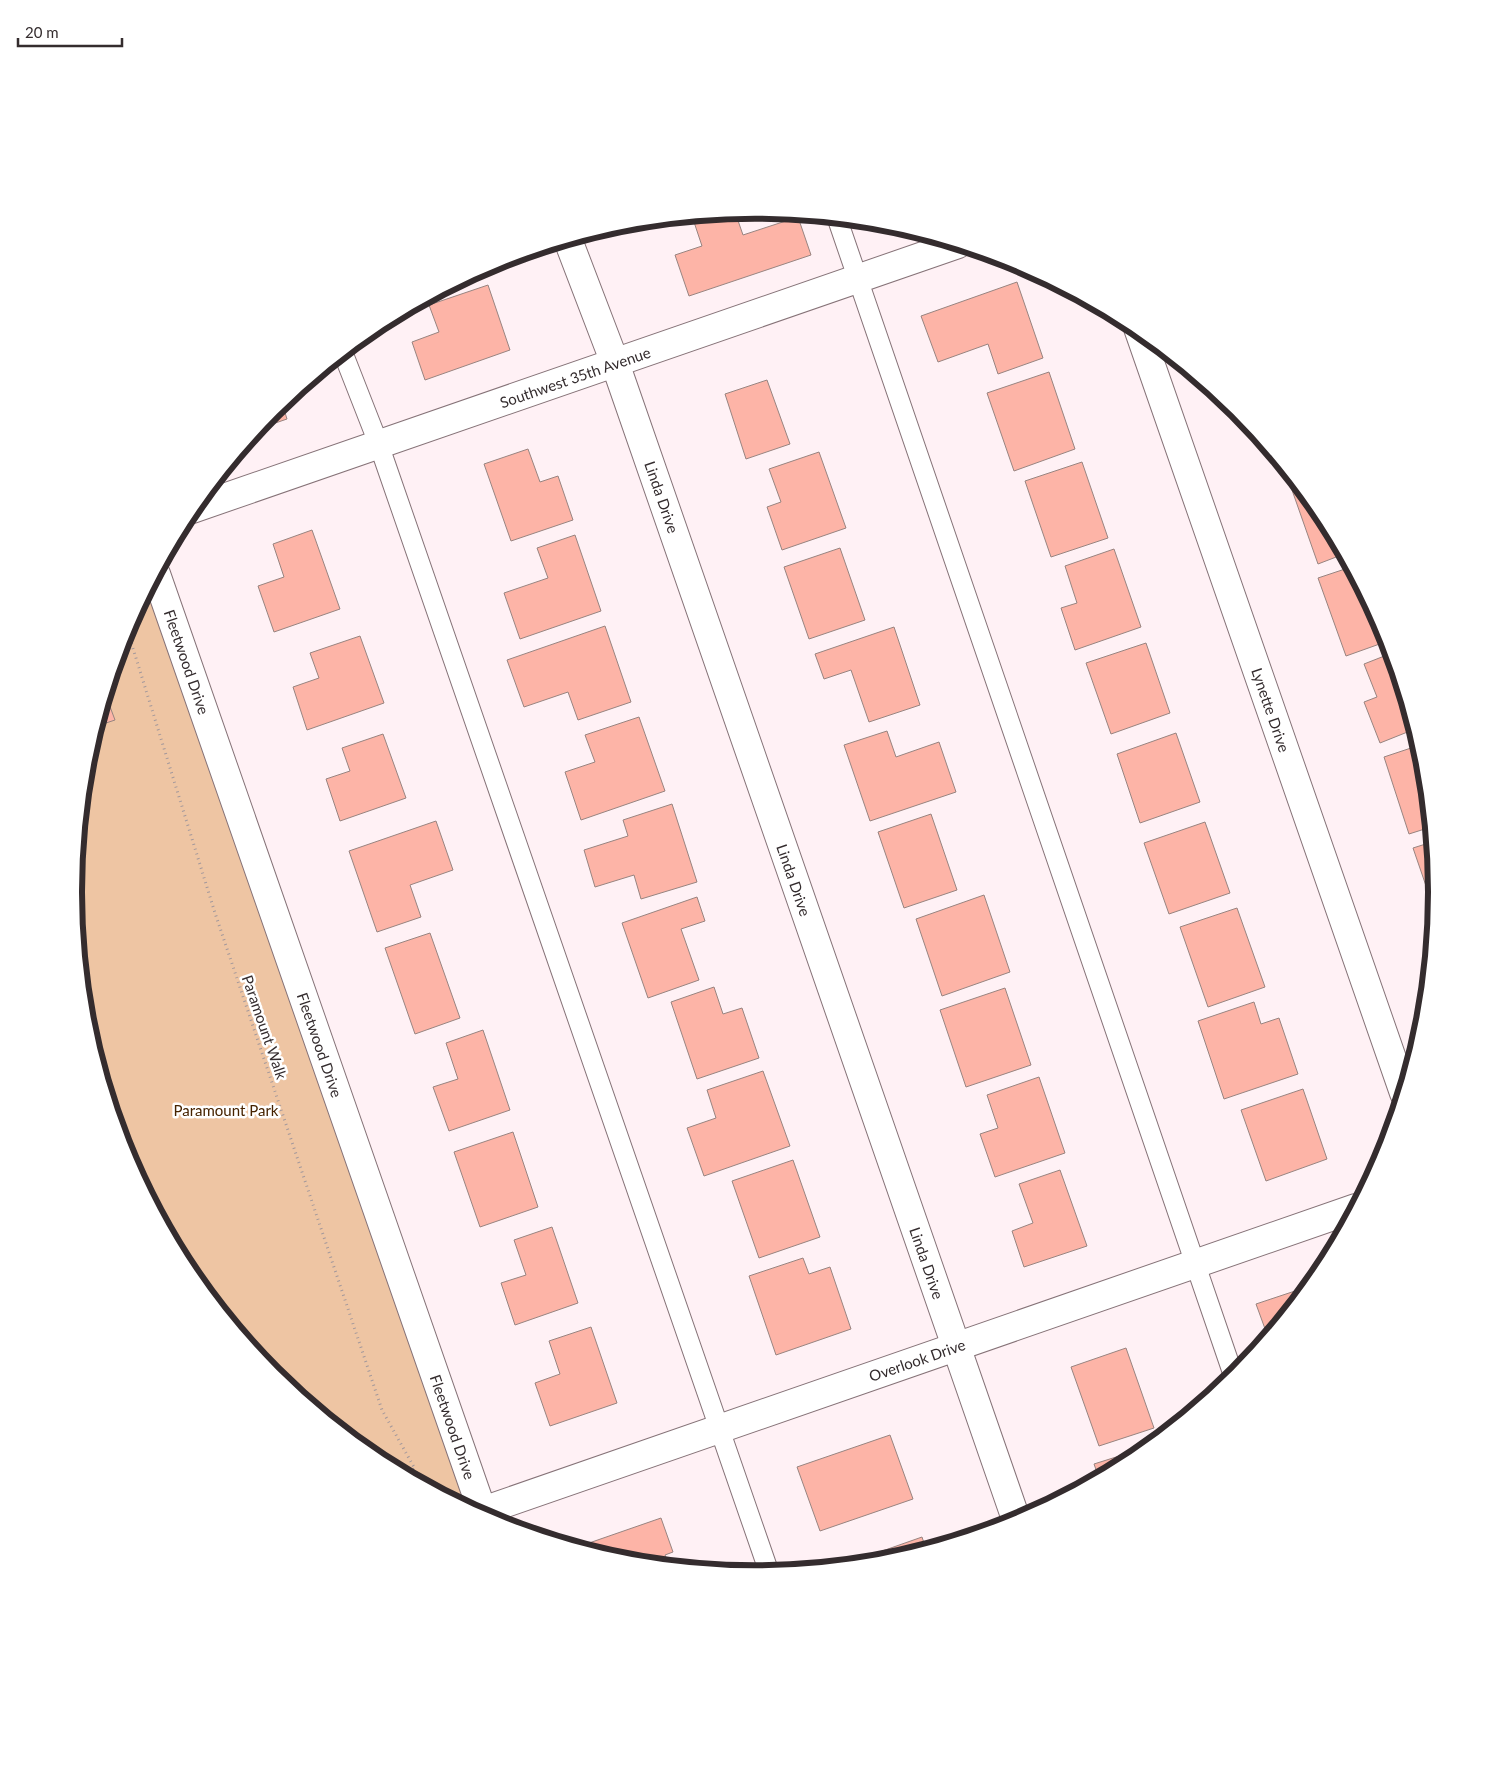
<svg xmlns="http://www.w3.org/2000/svg" width="1511" height="1784" font-family="Lato,sans-serif">
<style>
.green{fill:#eec5a3}
.building{fill:#fdb4a7;stroke:#988480}
.lines{fill:none;stroke-linecap:round;stroke-linejoin:round}
.lane-casing{stroke:#867378;stroke-width:21}
.street-casing{stroke:#867378;stroke-width:30}
.secondary-casing{stroke:#867378;stroke-width:30}
.path{stroke:#a3989b;stroke-width:3;stroke-dasharray:1 4;stroke-linecap:butt}
.lane{stroke:#fff;stroke-width:19}
.street{stroke:#fff;stroke-width:28}
.secondary{stroke:#fff;stroke-width:28}
.labels{text-anchor:middle;dominant-baseline:central;stroke-width:5;stroke-linejoin:round;paint-order:stroke}
.street-label{font-size:15px;fill:#342c2e;stroke:#fff}
.park-label{font-size:15px;fill:#462300;stroke:#fff}
.rim{fill:none;stroke:#342c2e;stroke-width:6}
</style>
<rect width="100%" height="100%" fill="#fff1f5"/>
<polygon class="green" points="154,579 477,1512 377,1459 273,1374 188,1271 126,1153 87,1025 74,892 87,759 126,631"/>
<g class="building">
<polygon points="735,212 743,235 798,217 811,255 689,296 675,255 702,246 692,216"/>
<polygon points="1017,282 1043,358 998,374 988,344 938,362 921,316"/>
<polygon points="488,285 510,350 425,380 412,342 439,332 429,305"/>
<polygon points="1049,372 1075,449 1014,471 987,393"/>
<polygon points="767,380 790,444 746,459 725,394"/>
<polygon points="282,403 287,419 258,429 274,410"/>
<polygon points="528,449 540,482 558,476 573,520 511,541 484,464"/>
<polygon points="819,452 846,528 782,550 767,507 781,502 769,469"/>
<polygon points="1082,462 1108,538 1051,557 1025,481"/>
<polygon points="1301,487 1323,513 1344,554 1318,564 1292,490"/>
<polygon points="312,530 340,609 274,632 258,586 284,577 273,544"/>
<polygon points="575,535 601,611 520,639 504,593 548,578 537,548"/>
<polygon points="840,548 865,620 809,639 784,567"/>
<polygon points="1114,549 1141,627 1075,650 1061,608 1077,603 1065,566"/>
<polygon points="1351,567 1388,641 1346,656 1318,578"/>
<polygon points="605,626 631,702 578,720 568,692 524,707 507,660"/>
<polygon points="894,627 920,705 869,722 851,670 824,679 815,654"/>
<polygon points="360,636 384,703 307,730 293,687 319,678 310,653"/>
<polygon points="1146,643 1170,713 1111,734 1086,663"/>
<polygon points="1392,653 1415,729 1380,743 1364,702 1377,697 1364,664"/>
<polygon points="106,696 115,720 97,726"/>
<polygon points="639,717 665,791 581,820 565,772 595,762 585,735"/>
<polygon points="887,731 896,757 939,742 956,792 870,821 844,745"/>
<polygon points="1176,733 1200,802 1140,823 1117,754"/>
<polygon points="383,734 406,798 340,821 326,779 350,771 342,748"/>
<polygon points="1420,745 1424,759 1431,827 1409,834 1384,757"/>
<polygon points="672,804 697,882 641,899 634,875 595,887 584,850 628,836 623,820"/>
<polygon points="931,814 957,890 904,908 878,832"/>
<polygon points="436,821 453,870 410,885 421,917 377,932 349,851"/>
<polygon points="1205,822 1230,893 1169,914 1144,843"/>
<polygon points="1432,842 1437,892 1435,912 1413,848"/>
<polygon points="984,895 1010,972 942,996 916,919"/>
<polygon points="697,897 705,921 681,929 699,980 648,998 622,923"/>
<polygon points="1237,908 1265,987 1208,1007 1180,927"/>
<polygon points="430,933 460,1018 415,1034 385,948"/>
<polygon points="714,987 723,1014 742,1008 759,1058 697,1079 671,1002"/>
<polygon points="1005,988 1031,1065 966,1087 940,1010"/>
<polygon points="1254,1002 1261,1024 1279,1018 1298,1074 1224,1099 1198,1021"/>
<polygon points="483,1030 510,1110 449,1131 433,1087 458,1079 446,1043"/>
<polygon points="763,1071 790,1146 704,1176 687,1128 716,1118 707,1090"/>
<polygon points="1039,1077 1065,1153 995,1177 980,1134 998,1128 987,1095"/>
<polygon points="1303,1089 1327,1159 1266,1181 1241,1110"/>
<polygon points="513,1132 538,1207 480,1227 454,1152"/>
<polygon points="793,1160 820,1237 759,1258 732,1181"/>
<polygon points="1060,1170 1087,1246 1024,1267 1012,1231 1033,1223 1019,1184"/>
<polygon points="552,1227 578,1303 515,1325 501,1283 526,1275 514,1240"/>
<polygon points="803,1258 809,1274 830,1267 851,1329 776,1355 749,1276"/>
<polygon points="1310,1286 1268,1337 1256,1304"/>
<polygon points="591,1327 617,1403 550,1426 535,1383 560,1374 549,1341"/>
<polygon points="1126,1348 1154,1428 1099,1446 1071,1367"/>
<polygon points="890,1435 913,1499 820,1531 797,1467"/>
<polygon points="1135,1451 1137,1457 1134,1459 1099,1478 1094,1464"/>
<polygon points="661,1518 673,1552 665,1555 669,1565 622,1561 592,1551 589,1543"/>
<polygon points="922,1537 926,1549 888,1561 870,1562 868,1556"/>
</g>
<g class="lines">
<defs>
<g id="lane">
<polyline points="837,218 1234,1377"/>
<polyline points="343,353 379,445 769,1572"/>
</g>
<g id="street">
<polyline points="568,240 615,363 1017,1522"/>
<polyline points="1138,328 1404,1093"/>
<polyline points="192,509 958,244"/>
</g>
<g id="secondary">
<polyline points="156,574 484,1516"/>
<polyline points="477,1513 1356,1208"/>
</g>
</defs>
<use href="#lane" class="lane-casing"/>
<use href="#street" class="street-casing"/>
<use href="#secondary" class="secondary-casing"/>
<polyline class="path" points="127,629 215,913 382,1410 415,1469 403,1473"/>
<use href="#lane" class="lane"/>
<use href="#street" class="street"/>
<use href="#secondary" class="secondary"/>
</g>
<g class="labels">
<g class="street-label">
<text transform="translate(575 377) rotate(-19)">Southwest 35th Avenue</text>
<text transform="translate(662 497) rotate(71)">Linda Drive</text>
<text transform="translate(187 662) rotate(71)">Fleetwood Drive</text>
<text transform="translate(1271 710) rotate(71)">Lynette Drive</text>
<text transform="translate(794 880) rotate(71)">Linda Drive</text>
<text transform="translate(265 1027) rotate(71)">Paramount Walk</text>
<text transform="translate(320 1045) rotate(71)">Fleetwood Drive</text>
<text transform="translate(927 1263) rotate(71)">Linda Drive</text>
<text transform="translate(917 1360) rotate(-19)">Overlook Drive</text>
<text transform="translate(453 1427) rotate(71)">Fleetwood Drive</text>
</g>
<g class="park-label">
<text x="226" y="1110">Paramount Park</text>
</g>
</g>
<path d="M0 0H1511V1784H0ZM82 892a673 673 0 1 1 1346 0a673 673 0 1 1-1346 0Z" fill="#fff" fill-rule="evenodd"/>
<path class="rim" d="M82 892a673 673 0 1 1 1346 0a673 673 0 1 1-1346 0Z"/>
<path d="M18 38v8h104v-8" fill="none" stroke="#342c2e" stroke-width="2.5"/>
<text x="25" y="38" font-size="15" fill="#342c2e" stroke="#ffffff" stroke-width="4" paint-order="stroke">20 m</text>
</svg>
